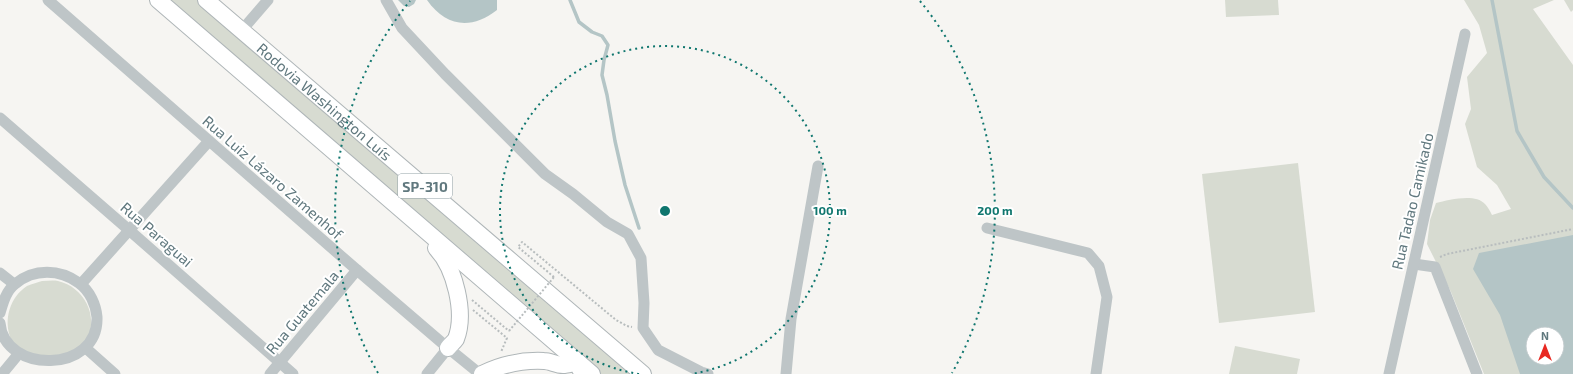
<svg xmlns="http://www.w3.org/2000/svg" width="1573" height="374" font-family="'Exo 2',sans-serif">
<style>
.green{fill:#d7dbd1;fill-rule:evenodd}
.water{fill:#b4c5c6;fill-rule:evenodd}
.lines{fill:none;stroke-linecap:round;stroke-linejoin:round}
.stream{stroke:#b4c5c6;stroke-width:3.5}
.highway-casing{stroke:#afb6b8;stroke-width:18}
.path{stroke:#b8bdbe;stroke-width:2;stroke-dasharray:2 2;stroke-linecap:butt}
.minor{stroke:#bec5c7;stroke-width:11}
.highway{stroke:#fff;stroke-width:16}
.path-bridge{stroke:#b8bdbe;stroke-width:2;stroke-dasharray:2 2;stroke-linecap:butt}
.ring{fill:none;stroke:#0f766e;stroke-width:2;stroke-dasharray:2 4}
.labels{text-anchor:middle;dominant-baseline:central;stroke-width:4;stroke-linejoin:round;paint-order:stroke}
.shield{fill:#fff;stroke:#90a0a5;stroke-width:1}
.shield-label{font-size:14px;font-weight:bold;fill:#60787e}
.street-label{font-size:15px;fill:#60787e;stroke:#fff}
.centre{fill:#0f766e;stroke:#fff;stroke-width:2}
.ring-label{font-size:12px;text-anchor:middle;font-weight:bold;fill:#0f766e;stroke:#fff;stroke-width:4;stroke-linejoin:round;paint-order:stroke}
</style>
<rect width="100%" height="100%" fill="#f6f5f2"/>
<g class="green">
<polygon points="165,0 197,0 634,374 601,374"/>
<polygon points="1225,0 1278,0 1279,15 1226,17"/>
<path d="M1464,0H1554L1533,9L1573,65V374H1484L1451,292L1427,244L1430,220L1436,203C1449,200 1475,193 1485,204C1488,207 1490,211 1492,215L1511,209L1497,185L1477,167L1465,124L1471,109L1467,77L1487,53L1479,25ZM1533,334H1557V358H1533Z"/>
<polygon points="1564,0 1573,0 1573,10 1571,12"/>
<polygon points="1298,163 1315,312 1219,323 1202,174"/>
<path d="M42,281C47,281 53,280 58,281C84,287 99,316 87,340C85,345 81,349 78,353L34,360C28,355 14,345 11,339C3,320 10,297 27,286C32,284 38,282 42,281Z"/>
<polygon points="1235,346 1300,359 1297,374 1229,374"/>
</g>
<g class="water">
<polygon points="398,0 416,0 414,4 409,7 404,6"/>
<path d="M427,0H497V10C471,30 446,27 427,0Z"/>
<path d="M1573,235V374H1520L1500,315L1473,269L1479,253ZM1533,334H1557V358H1533Z"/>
</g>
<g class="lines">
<g class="stream">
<polyline points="570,0 579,22 592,32 602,36 608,45 604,60 602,75 607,95 615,141 625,185 639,228"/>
<polyline points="1492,0 1517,131 1544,177 1573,208"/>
</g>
<defs>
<g id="highway">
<polyline points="158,0 592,374"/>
<path id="s1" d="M206,0L643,374"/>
<path d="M436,248C455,268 466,313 456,339C454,342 450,345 448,348"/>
<path d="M482,374C502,364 522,360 544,361C550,361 556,365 563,365C567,365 573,363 578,362L580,369"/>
</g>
</defs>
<use href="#highway" class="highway-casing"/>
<g class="path">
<polyline points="1440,257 1447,254 1573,229"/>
<polyline points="554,277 518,247 522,242 616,320 627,326 632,327"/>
<polyline points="472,300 509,331"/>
<polyline points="473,310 507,338 501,352"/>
</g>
<g class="minor">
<polyline points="48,0 357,270 448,348 480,374"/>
<polyline points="386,0 402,28 445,74 545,174 573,194 607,222 628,234 641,258 644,303 643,328 658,350 701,372 708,374"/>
<polyline points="242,30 268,0"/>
<polyline points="0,118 129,230 293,374"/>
<polyline points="987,228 1088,253 1099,266 1107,297 1096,374"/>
<polyline points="1414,264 1435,267 1477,374"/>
<polyline points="0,273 14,284"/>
<polyline points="81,284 209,141"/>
<path d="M0,313C3,303 6,291 15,284C34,268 60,269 79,283C90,291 96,305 97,317C99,374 4,374 0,323"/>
<polyline points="88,350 115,374"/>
<polyline points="2,374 16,357"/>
<polyline points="270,374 357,270"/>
<polyline points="427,374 448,348"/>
<polyline points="786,374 791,319 818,166"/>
<polyline points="1389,374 1465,34"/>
</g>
<use href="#highway" class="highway"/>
<polyline class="path-bridge" points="509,331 554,277"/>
</g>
<g class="ring">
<path d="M639 374A165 165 0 1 1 691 374"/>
<path d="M378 373A330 330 0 0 1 410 1M920 1A330 330 0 0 1 952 373"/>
</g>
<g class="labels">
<rect class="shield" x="398" y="174" width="54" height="24" rx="3"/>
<g class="shield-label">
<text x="425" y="186">SP-310</text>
</g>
<g class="street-label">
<text stroke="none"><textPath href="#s1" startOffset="156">Rodovia Washington Luís</textPath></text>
<text transform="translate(273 177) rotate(41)">Rua Luiz Lázaro Zamenhof</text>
<text transform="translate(1412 201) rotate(-77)">Rua Tadao Camikado</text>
<text transform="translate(157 234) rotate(41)">Rua Paraguai</text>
<text transform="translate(302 312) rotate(-50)">Rua Guatemala</text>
</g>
</g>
<circle cx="665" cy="211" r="6" class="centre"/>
<g class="ring-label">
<text x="830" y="215">100 m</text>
<text x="995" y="215">200 m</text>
</g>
<g transform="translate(1545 346)"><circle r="19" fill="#ffffff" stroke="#bfc9cb"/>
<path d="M0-3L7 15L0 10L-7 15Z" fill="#e82821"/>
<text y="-6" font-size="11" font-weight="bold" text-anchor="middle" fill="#60787e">N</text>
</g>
</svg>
